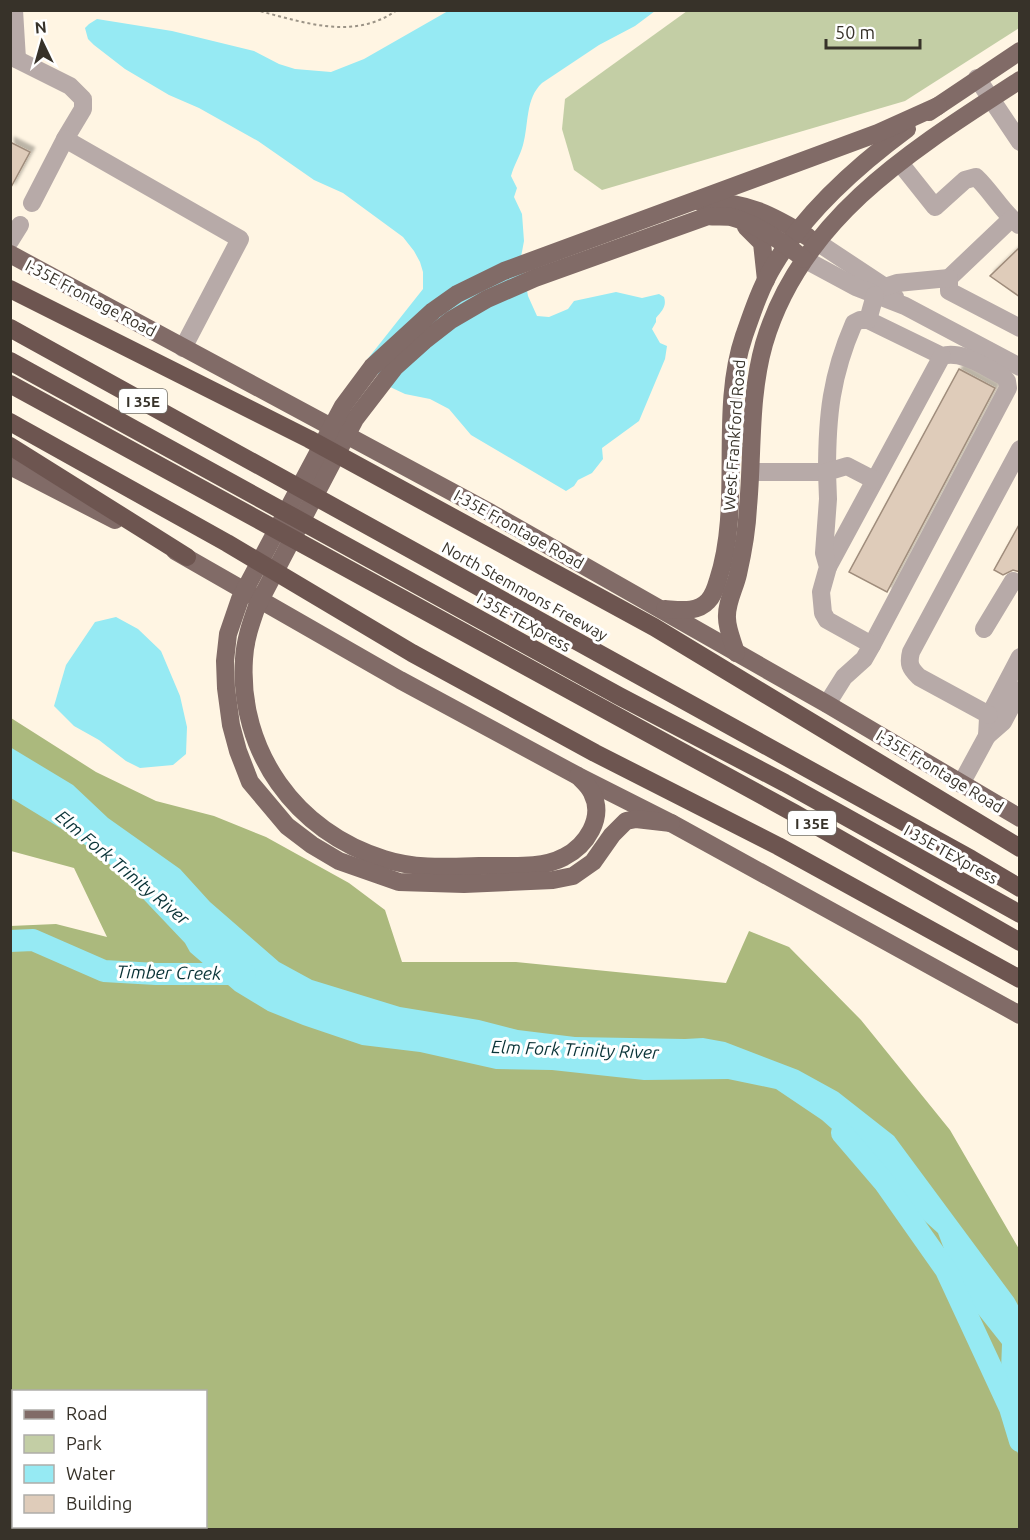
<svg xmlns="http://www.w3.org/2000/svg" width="1030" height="1540" font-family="Ubuntu,sans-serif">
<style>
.green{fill:#c3cea5}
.forest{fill:#abb97d;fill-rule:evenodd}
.water{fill:#96eaf3}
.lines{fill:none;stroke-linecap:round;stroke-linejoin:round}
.river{stroke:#96eaf3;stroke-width:22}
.building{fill:#dfccba;stroke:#9f8c7b;stroke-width:1.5;filter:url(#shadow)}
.path{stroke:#9b9386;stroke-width:2;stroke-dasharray:3 3;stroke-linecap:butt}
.minor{stroke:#b7aaa8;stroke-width:18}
.major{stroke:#816b67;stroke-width:18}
.highway{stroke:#6d5550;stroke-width:18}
.labels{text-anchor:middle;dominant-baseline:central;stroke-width:6;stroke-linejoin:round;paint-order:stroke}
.shield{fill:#fff;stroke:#737069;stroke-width:1.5}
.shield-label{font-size:15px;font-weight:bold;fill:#373229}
.street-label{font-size:16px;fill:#373229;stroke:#fff}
.water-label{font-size:18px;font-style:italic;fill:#093337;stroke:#fff}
</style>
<defs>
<filter id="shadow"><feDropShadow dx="4.5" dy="-4.5" stdDeviation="1.5" flood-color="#0004"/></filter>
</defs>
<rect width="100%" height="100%" fill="#fff5e3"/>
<polygon class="green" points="687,11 1019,11 1019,28 905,101 602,190 574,170 562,129 565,99"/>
<path class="forest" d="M11,718L96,772L156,801L214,816L266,837L349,883L385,910L402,962H516L726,983L749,931L789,947L861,1020L950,1130L1019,1249V1529H11L10,926L56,924L107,937L74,868L11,851ZM14,1392H206V1526H14Z"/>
<g class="water">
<path d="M448,11H655L635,26L599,45L542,83C525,99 529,124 523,145C520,156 514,165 511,176L517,188L514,197L522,214L524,241L521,257L528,296L537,316L549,317L568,309L574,301L616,292L642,298L659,294L664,297C667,306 662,311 656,318V322L652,329L660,343L667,346L665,359L639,421L602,448L603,459L592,473L578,480L574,486L566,491L471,435L449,409L430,399L405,394L388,386L366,361L423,289V272L420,262L414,251L403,237L343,193L314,180L258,141L199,108L169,95L125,69L94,45L88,39L85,28L89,24L97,19L172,31L254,51L279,64L295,69L331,72L364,59Z"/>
<polygon points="116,617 138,629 161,651 180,696 187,727 186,754 173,765 140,768 126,761 99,740 74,726 54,706 66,665 95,622"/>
<polygon points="10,747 73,785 108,818 180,869 210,902 279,962 312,980 400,1007 479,1020 518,1030 575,1037 685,1039 703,1038 725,1042 798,1070 838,1092 894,1136 1014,1298 1020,1309 1019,1457 1000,1397 1002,1344 971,1305 952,1288 946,1268 944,1249 938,1233 907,1205 897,1191 867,1160 822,1120 776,1089 728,1079 644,1080 552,1070 496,1069 420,1052 362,1045 303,1025 268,1011 235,991 190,952 185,943 112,866 75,837 11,798"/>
</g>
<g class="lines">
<g class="river">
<polyline points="10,941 33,940 104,971 156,974 245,974"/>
<polyline points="842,1133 884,1182 946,1270 1010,1408 1020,1441"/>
</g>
</g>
<g class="building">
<polygon points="10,142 30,152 10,189"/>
<polygon points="1020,247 1020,297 990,276"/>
<polygon points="959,369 995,388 887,592 849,572"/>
<polygon points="1020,523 1020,572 1013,570 1003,575 994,570"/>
</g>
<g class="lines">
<path class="path" d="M255,10C301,21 353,42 397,10"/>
<g class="minor">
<polyline points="14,10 17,59"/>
<polyline points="10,56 70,86 83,99 83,109 65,139"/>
<polyline points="977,78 1020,142"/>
<path d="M900,163L935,207L965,180L976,177C992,192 1002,212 1019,225"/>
<polyline points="32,203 65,139 240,239 183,348"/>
<polyline points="1011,219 949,278 949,291 1020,328"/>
<polyline points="10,241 20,225"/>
<polyline points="817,242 885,287 895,297"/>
<polyline points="804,259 856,287 905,306 1020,367"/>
<polyline points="885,287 897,283 949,278"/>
<path d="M868,320L942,356C962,350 984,367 1003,376L1007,381L1008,388L872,645"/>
<path d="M751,472H827C827,416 831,376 854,323L860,320H868L875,295"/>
<polyline points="828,567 942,356"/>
<polyline points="984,629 1013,581"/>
<polyline points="1020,657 988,718 987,736 1003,722 1020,690"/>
<polyline points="827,704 844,677 864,659 872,645 827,620 823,613 821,592 828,567 824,553 828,499 827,472 847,466 874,480"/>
<path d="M989,715L919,677C910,668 908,664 911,652L1020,449"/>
<polyline points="961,784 987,736"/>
</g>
<g class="major">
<polyline points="929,112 1020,51"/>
<path d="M702,203C743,199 774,216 808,237"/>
<polyline points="746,227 762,243 766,280"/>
<polyline points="10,254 491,513 827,704 1020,818"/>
<polyline points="10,466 115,520"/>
<polyline points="175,551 400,680 578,776 671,823 1020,1015"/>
<path d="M665,609C680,610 697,613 708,601C713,596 716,587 718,580C743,504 718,412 744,336C752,313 761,286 774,265C806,211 857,166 907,129"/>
<path d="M736,653C733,642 727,629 727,618C726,603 735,588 738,574C743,552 747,529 748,507C753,453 749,397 764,344C801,217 915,148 1020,80"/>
<path d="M578,776C583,781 589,786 592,793C605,818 586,846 564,857C540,870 506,865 479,866C447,867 415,869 384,859C296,832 238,751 244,659C245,640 251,623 257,606L355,419L395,367L424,341L451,320L487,299L535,278L708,216C715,217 724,216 731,217C758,224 783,242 804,259"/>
<polyline points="671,823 636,819 626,821 612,835 593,862 573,876 553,880 464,884 399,882 339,861 312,845 287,826 250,782 238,751 231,725 226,688 225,661 228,634 240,599 343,406 372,367 433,311 457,294 504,271 878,133 938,106"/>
</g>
<g class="highway">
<polyline points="10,289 309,439 654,627 1020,848"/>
<polyline points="10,328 971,859 1020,888"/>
<polyline points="10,361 619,696 785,783 1020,914"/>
<polyline points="10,384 794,813 1020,942"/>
<polyline points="10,422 227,543 412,653 595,753 778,846 1020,979"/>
<polyline points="10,446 187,557"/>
</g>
</g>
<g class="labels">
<g class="shield">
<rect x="119" y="389" width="48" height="24" rx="4.5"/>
<rect x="788" y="811" width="48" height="24" rx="4.5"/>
</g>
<g class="shield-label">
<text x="143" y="401">I 35E</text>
<text x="812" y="823">I 35E</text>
</g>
<g class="street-label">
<text transform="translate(91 298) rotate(28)">I-35E Frontage Road</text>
<text transform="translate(734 435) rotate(-86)">West Frankford Road</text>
<text transform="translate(519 529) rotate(29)">I-35E Frontage Road</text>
<text transform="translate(525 591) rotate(29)">North Stemmons Freeway</text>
<text transform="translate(524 622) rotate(29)">I 35E TEXpress</text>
<text transform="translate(940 771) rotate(31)">I-35E Frontage Road</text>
<text transform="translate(951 854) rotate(29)">I 35E TEXpress</text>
</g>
<g class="water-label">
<text transform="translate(123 867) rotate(40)">Elm Fork Trinity River</text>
<text transform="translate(169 972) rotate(1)">Timber Creek</text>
<text transform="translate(575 1049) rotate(2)">Elm Fork Trinity River</text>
</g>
</g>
<rect width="1030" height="1540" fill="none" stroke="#373229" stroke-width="24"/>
<rect x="12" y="1390" width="195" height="138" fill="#ffffff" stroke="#afada9" stroke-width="1.5"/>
<rect x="24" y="1410" width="30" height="9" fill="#816b67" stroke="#afada9" stroke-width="1.5"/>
<text x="66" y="1420" font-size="18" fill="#373229">Road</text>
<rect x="24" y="1435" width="30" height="18" fill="#c3cea5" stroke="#afada9" stroke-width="1.5"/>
<text x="66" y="1450" font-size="18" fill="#373229">Park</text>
<rect x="24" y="1465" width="30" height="18" fill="#96eaf3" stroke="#afada9" stroke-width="1.5"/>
<text x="66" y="1480" font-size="18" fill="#373229">Water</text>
<rect x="24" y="1495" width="30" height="18" fill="#dfccba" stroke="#afada9" stroke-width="1.5"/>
<text x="66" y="1510" font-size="18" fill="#373229">Building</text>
<g transform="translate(42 42) rotate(355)" stroke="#ffffff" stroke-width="4.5" paint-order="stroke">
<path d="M0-4.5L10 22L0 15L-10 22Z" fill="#373229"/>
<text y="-9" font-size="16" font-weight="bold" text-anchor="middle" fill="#373229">N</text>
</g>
<path d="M826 39v9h94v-9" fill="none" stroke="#373229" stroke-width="3"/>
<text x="835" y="39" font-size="18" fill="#373229" stroke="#ffffff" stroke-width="4.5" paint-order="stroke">50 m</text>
</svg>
